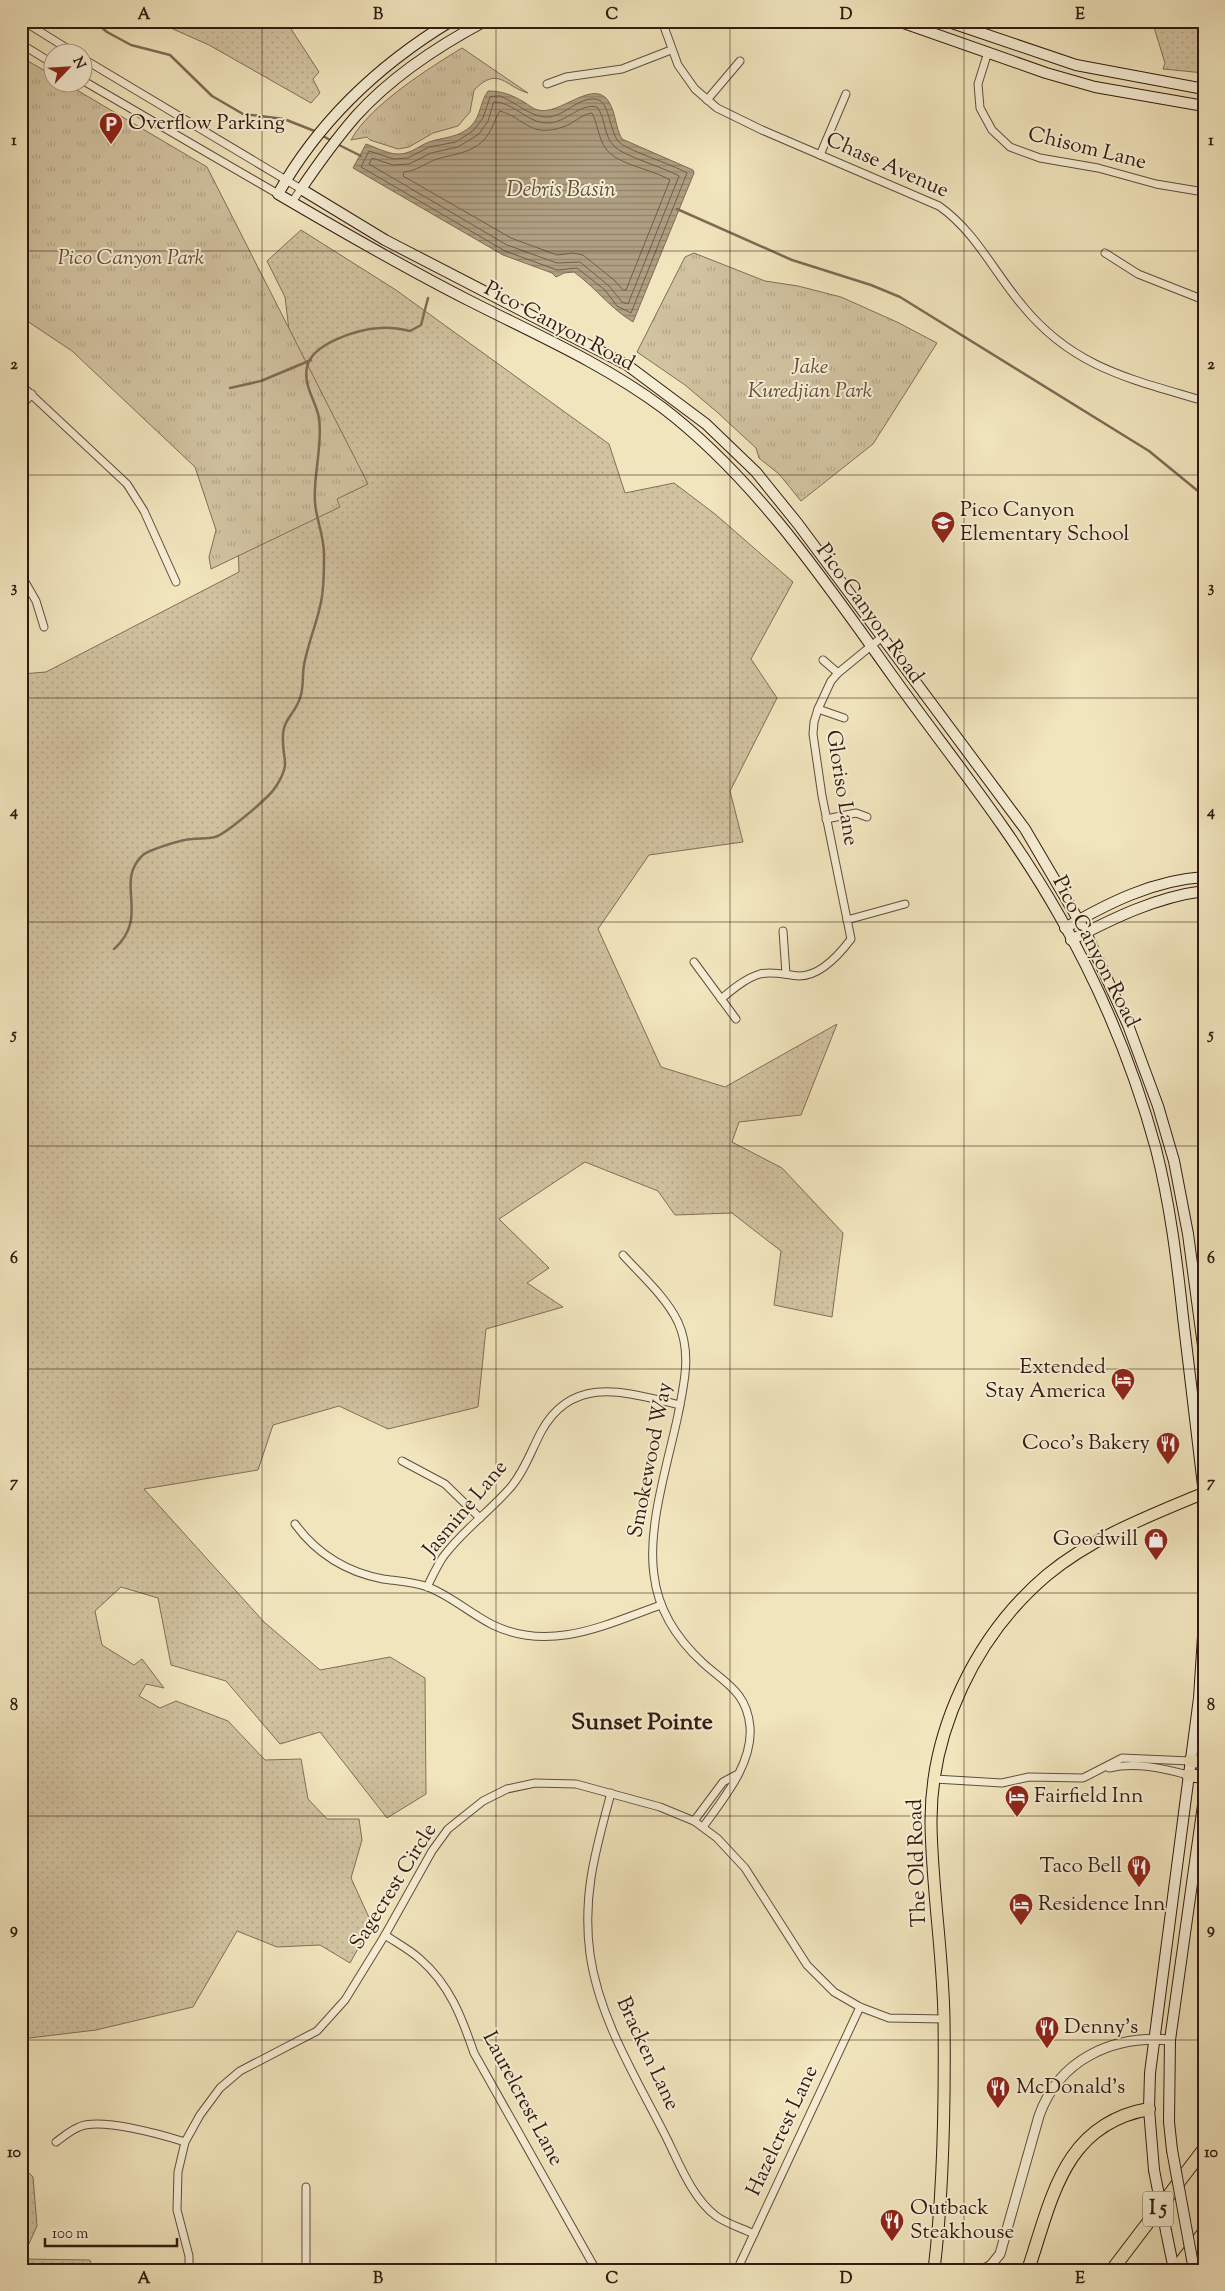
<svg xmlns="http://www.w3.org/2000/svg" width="1225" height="2291" font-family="'Sorts Mill Goudy',serif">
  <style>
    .grass { fill: url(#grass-dots); stroke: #826e58 }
    .park { fill: url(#park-tufts); stroke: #826e58 }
    .water { fill: url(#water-rules); stroke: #7e6a55 }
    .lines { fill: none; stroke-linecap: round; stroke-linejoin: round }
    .shore { stroke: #715d4a; stroke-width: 1 }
    .stream { stroke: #7e6a55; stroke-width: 2.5 }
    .minor-casing { stroke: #624d3c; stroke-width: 9 }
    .tertiary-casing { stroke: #624d3c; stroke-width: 11 }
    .secondary-casing { stroke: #321a11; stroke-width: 12 }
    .primary-casing { stroke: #321a11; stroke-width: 13 }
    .motorway-casing { stroke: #321a11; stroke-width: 14 }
    .minor { stroke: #f6eed4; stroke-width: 7 }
    .tertiary { stroke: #f6eed4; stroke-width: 9 }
    .secondary { stroke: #f6eed4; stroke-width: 10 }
    .primary { stroke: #f1e5bd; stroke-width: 11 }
    .motorway { stroke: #f1e5bd; stroke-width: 12 }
    .secondary-bridge-casing { stroke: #321a11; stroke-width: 12; stroke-linecap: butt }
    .secondary-bridge { stroke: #f6eed4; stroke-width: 10 }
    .grid { fill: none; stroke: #321a11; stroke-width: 1; stroke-opacity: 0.55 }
    .labels { text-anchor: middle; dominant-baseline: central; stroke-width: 4; stroke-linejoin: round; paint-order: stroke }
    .shield { fill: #f6eed4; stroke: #6d5a4c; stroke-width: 1 }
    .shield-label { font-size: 20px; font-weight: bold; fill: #321a11 }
    .poi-label { font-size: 21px; fill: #321a11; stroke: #f6eed4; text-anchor: start }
    .street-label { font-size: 21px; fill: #321a11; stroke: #f6eed4 }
    .park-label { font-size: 21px; font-style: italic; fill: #624c3c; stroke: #f6eed4 }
    .water-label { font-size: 22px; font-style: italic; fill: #64503f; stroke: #f6eed4 }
    .quarter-label { font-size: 24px; font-weight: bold; fill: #321a11; stroke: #f6eed4 }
    .neatline { fill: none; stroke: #321a11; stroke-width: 2 }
    .grid-label { font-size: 16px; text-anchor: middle; font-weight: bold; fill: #321a11 }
  </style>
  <defs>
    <pattern id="grass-dots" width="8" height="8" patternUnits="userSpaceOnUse" patternTransform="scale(1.25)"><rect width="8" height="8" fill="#d1c2a0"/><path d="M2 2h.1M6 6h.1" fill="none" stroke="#b4a689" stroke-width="1.8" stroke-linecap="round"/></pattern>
    <pattern id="park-tufts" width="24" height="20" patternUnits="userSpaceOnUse" patternTransform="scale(1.25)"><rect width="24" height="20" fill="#d1c2a0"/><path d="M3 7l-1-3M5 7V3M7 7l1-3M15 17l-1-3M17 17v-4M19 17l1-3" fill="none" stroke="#b4a689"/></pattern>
    <pattern id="water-rules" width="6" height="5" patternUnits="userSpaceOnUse" patternTransform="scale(1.25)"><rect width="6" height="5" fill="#b0a083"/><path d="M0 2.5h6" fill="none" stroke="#90826a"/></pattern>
  </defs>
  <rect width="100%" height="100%" fill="#f1e5bd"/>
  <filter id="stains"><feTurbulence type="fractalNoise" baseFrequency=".004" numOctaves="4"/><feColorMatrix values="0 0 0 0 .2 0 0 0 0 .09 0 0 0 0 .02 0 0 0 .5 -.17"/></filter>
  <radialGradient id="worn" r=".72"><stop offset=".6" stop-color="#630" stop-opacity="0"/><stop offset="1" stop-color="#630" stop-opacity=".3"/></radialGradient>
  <g class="grass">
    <polygon points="155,21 286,21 319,72 313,79 320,93 311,103 209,45"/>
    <polygon points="1152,21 1204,21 1204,73 1163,69 1165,63"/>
    <polygon points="301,230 396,290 609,444 625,493 674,483 715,514 793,582 751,659 777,698 730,791 743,842 649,855 598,929 661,1067 725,1087 837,1024 801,1115 739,1122 732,1142 782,1168 843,1233 832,1317 774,1305 781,1251 732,1213 675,1215 658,1191 585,1162 499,1219 549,1268 527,1283 563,1307 486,1329 478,1407 388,1429 339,1406 273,1425 258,1470 144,1489 264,1622 320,1670 390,1657 425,1678 426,1794 387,1818 320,1732 280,1744 226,1681 171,1665 158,1598 121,1587 95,1611 102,1645 134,1665 142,1659 164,1688 146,1684 139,1696 160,1708 176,1701 228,1721 265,1760 301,1759 308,1799 327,1819 359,1819 362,1840 351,1878 372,1924 350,1963 320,1945 277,1947 237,1931 193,2007 96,2030 21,2039 21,674 46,672 239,572 234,425 302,439 285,297 267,261"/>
    <polygon points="21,2165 33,2177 37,2226 22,2259 90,2260 93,2270 21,2270"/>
  </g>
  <g class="park">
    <path d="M462,48L528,93C505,87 499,65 474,90L470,112L458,126L433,133L409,147L398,149L370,140L367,137L351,140C369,106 429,68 462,48Z"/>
    <polygon points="21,57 52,75 52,82 65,83 207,167 368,484 337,499 340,507 211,569 209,557 216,530 195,467 72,351 21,317"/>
    <polygon points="694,253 765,281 798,286 841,297 897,322 937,343 873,444 801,501 779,474 759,458 756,448 717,412 685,385 637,352 685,257"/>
  </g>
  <path class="water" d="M488,91C502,91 512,95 524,102C529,105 533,109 538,110C560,116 594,77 609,102C616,113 615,127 622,139L693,170L694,173L633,322C610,308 597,289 574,272L564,273L556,277L552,273L503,255L353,168L366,144C375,147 386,153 396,154C409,155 417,147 429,142C443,137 460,138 472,125C481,115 480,102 488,91Z"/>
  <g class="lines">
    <g class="shore">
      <path d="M500,96C516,102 531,118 549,117C567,115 581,94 599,100C609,104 610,131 618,141C625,150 672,164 687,173L631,313L617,306L605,290L577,268L557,270L505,251L361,167L369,151L394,159L408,158L429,147L456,142L474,130L483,118L490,97Z"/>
      <path d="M494,102C515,102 527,124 549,123C567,122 580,103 597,107C606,118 603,135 614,146C623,156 663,167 679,176L628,304L622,302L609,286L580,262L557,263L507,245L369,164L372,158L393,165L409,164L431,153L458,147L479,134L488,121Z"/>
      <path d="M500,111C527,119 529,138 563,127C573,124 582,114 592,113C598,124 598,138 606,149C618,165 652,169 670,180L626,290H623L614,280L583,255L573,253L557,255L511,238L403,176L404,172C417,171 425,163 437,159C453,154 469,154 483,141C492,132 494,120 500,111Z"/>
    </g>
    <g class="stream">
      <polyline points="94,21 107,32 131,45 170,55 212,96 243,114 284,119 317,132"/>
      <polyline points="321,135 332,141"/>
      <polyline points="337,144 361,156"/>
      <polyline points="677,209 792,260 871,285 900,297 1149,451 1204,496"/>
      <polyline points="230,388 261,381 311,360"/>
      <path d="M114,949C151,916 114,883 142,856C147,850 184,839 192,839C200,838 208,839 215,837C226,834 260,804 269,795C276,788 286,772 285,762C284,751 281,739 284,728C286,719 297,709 300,698C304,688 302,676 304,665C308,643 317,623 321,602C324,588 324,572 324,557C325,538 316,520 315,502C313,474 323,446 319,418C316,401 303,386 307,367C312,343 359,329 380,328C390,327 401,329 410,331L421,325L428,298"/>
    </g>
    <defs>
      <g id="minor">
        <polyline points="23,21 73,52"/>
        <path d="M662,21L678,65L695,89L717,108L762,130L939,206C975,231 994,272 1022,305C1073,368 1131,379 1204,401"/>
        <polyline points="21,44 52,63"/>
        <polyline points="988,52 978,84 980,108 992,130 1010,147 1040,158 1098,168 1156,184 1204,192"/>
        <polyline points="82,58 301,189 292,202"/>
        <polyline points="82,80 278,194"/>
        <polyline points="547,84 566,77 622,69 671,50"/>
        <polyline points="707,100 740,61"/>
        <polyline points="820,155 846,94"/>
        <polyline points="1105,253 1138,274 1204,300"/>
        <polyline points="21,385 127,484 144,511 176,582"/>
        <polyline points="21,406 32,394"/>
        <polyline points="21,575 36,601 44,627"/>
        <polyline points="823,660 838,673"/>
        <polyline points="818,709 844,718"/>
        <polyline points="826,819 856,813 867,817"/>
        <polyline points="847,920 905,904"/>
        <polyline points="783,931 786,974"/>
        <polyline points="694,962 736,1019"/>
        <path d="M721,999C733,989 746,978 760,974C773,971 786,975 799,976C820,976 839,955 851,939L822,796L813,734L814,722L818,709L831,681L838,673L882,637"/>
        <path d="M623,1255C642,1276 666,1297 678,1322C692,1353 684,1384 678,1415C668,1463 647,1527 654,1575C658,1610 677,1639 703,1663C725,1683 747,1692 750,1727C753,1764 723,1799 703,1827"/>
        <polyline points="402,1461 445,1484 480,1518"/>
        <path d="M295,1524C317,1554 346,1572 383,1579C397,1581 414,1582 428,1587C451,1596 471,1614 493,1625C551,1653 607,1624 661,1605"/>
        <path d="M427,1587C432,1577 437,1566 443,1557C462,1531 489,1512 510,1488C524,1472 531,1451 541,1432C573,1373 628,1393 680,1405"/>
        <path d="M1109,1768C1136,1762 1162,1768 1188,1775"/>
        <polyline points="935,1779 1002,1783 1029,1777 1083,1778 1122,1758 1190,1761"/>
        <path d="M611,1793C596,1849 582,1895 590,1954C599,2018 635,2076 664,2133C678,2160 691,2197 716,2216C727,2224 742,2228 754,2234"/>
        <polyline points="694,1821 723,1782 736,1775"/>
        <path d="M385,1935C397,1943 410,1950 420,1959C450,1985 462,2018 474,2053L596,2270"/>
        <path d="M56,2142C63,2137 71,2130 79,2127C100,2117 163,2135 185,2142"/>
        <polyline points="189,2270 189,2256 177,2210 178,2172 185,2142 200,2115 220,2088 240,2071 317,2031 345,2000 385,1935 432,1851 448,1829 483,1801 507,1789 535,1783 576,1784 660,1807 694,1821 717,1838 745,1868 807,1965 834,1992 860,2007 889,2018 944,2019"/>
        <polyline points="304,2270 306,2264 306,2187"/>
        <polyline points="737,2270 860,2007"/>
      </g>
      <path id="tertiary" d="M983,2270L991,2265L1000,2254L1039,2116C1059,2059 1113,2035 1170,2040"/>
      <g id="secondary">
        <path d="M451,21C380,64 319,121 278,194C341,231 405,268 470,301C535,334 604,364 663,408C756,479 826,583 894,678C950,756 1011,830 1059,915C1100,987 1134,1068 1156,1149C1170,1204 1177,1261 1183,1317C1190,1376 1197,1435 1204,1494"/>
        <path d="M485,21C438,46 392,76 356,116C336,139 318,164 301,189L385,240L627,365L706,424L756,472L798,524L1025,829L1086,933L1128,1025L1158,1106L1174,1161L1188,1234L1204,1353"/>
        <polyline points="898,21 1046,73 1095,87 1204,106"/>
        <polyline points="946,21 1076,65 1204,89"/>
        <path d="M1065,928C1108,903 1154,880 1204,877"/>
        <path d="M1071,940C1114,918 1156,897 1204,891"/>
        <polyline points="1172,2150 1169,2122 1170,2040 1204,1798"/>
        <polyline points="1154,2170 1149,2109 1150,2073 1199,1698 1204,1621"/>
        <polyline points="1166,2231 1174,2270"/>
      </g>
      <path id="primary" d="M934,2270C944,2187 945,2102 944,2019C943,1954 932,1889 931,1824C930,1731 976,1635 1047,1575C1093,1537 1149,1516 1204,1493"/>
      <g id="motorway">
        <polyline points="1190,1761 1204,1762"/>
        <polyline points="1188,1775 1204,1777"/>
        <path d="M1028,2270C1052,2199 1063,2124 1149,2109"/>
        <polyline points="1112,2270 1204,2149"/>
        <polyline points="1175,2270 1204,2232"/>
      </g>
    </defs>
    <use href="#minor" class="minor-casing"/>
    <use href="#tertiary" class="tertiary-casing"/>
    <use href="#secondary" class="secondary-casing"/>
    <use href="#primary" class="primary-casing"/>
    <use href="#motorway" class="motorway-casing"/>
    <use href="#minor" class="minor"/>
    <use href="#tertiary" class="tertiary"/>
    <use href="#secondary" class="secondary"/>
    <use href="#primary" class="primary"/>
    <use href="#motorway" class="motorway"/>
    <defs>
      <g id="secondary-bridge">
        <polyline points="1172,2150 1194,2270"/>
        <polyline points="1154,2170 1166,2231"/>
      </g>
    </defs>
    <use href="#secondary-bridge" class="secondary-bridge-casing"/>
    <use href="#secondary-bridge" class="secondary-bridge"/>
  </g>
  <path class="grid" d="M262,21V2270M496,21V2270M730,21V2270M964,21V2270M21,251H1204M21,475H1204M21,698H1204M21,922H1204M21,1146H1204M21,1369H1204M21,1593H1204M21,1816H1204M21,2040H1204"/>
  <defs>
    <symbol id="parking-pin" viewBox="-11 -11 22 30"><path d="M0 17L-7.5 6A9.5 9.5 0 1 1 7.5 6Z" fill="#8f2418" stroke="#f6eed4"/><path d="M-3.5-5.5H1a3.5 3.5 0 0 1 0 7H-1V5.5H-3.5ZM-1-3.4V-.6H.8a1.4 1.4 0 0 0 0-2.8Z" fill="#fff"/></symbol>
    <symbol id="school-pin" viewBox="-11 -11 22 30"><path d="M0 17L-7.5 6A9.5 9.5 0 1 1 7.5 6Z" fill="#8f2418" stroke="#f6eed4"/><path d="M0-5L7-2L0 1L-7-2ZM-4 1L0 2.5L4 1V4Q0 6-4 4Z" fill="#fff"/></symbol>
    <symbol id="hotel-pin" viewBox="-11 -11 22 30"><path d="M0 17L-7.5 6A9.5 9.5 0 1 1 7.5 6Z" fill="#8f2418" stroke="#f6eed4"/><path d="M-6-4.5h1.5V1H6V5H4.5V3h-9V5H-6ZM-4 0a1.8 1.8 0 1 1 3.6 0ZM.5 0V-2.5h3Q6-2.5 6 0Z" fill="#fff"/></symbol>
    <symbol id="restaurant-pin" viewBox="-11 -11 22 30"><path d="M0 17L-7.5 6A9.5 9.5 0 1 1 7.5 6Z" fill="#8f2418" stroke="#f6eed4"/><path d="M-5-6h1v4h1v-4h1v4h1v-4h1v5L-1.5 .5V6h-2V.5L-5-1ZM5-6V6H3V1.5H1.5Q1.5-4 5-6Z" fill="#fff"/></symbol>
    <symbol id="shop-pin" viewBox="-11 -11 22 30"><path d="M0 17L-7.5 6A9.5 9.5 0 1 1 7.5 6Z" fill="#8f2418" stroke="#f6eed4"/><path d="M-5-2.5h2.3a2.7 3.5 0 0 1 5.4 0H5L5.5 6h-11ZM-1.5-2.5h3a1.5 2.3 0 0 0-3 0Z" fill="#fff"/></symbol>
  </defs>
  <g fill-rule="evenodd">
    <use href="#parking-pin" x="97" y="110" width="28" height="38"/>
    <use href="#school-pin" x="929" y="509" width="28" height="38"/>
    <use href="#hotel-pin" x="1109" y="1366" width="28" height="38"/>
    <use href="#restaurant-pin" x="1154" y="1430" width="28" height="38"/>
    <use href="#shop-pin" x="1142" y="1526" width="28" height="38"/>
    <use href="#hotel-pin" x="1003" y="1783" width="28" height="38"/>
    <use href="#restaurant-pin" x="1125" y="1853" width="28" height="38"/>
    <use href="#hotel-pin" x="1007" y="1891" width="28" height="38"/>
    <use href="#restaurant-pin" x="1033" y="2014" width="28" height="38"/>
    <use href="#restaurant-pin" x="984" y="2074" width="28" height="38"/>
    <use href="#restaurant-pin" x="878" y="2207" width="28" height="38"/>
  </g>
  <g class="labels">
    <rect class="shield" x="1143" y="2191.5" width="30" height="35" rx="4"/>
    <g class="shield-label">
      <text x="1158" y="2209">I 5</text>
    </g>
    <g class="poi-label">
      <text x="128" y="124">Overflow Parking</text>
      <text x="960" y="511">Pico Canyon<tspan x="960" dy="24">Elementary School</tspan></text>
      <text x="1106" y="1368" text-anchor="end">Extended<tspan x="1106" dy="24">Stay America</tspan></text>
      <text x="1150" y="1444" text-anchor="end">Coco's Bakery</text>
      <text x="1138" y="1540" text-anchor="end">Goodwill</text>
      <text x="1034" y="1797">Fairfield Inn</text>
      <text x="1122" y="1867" text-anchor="end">Taco Bell</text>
      <text x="1038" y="1905">Residence Inn</text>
      <text x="1064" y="2028">Denny's</text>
      <text x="1016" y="2088">McDonald's</text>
      <text x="910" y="2209">Outback<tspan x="910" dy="24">Steakhouse</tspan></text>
    </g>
    <g class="street-label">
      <text transform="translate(1087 149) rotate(14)">Chisom Lane</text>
      <text transform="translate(887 166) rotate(24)">Chase Avenue</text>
      <text transform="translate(559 327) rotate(28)">Pico Canyon Road</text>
      <text transform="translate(869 614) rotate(54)">Pico Canyon Road</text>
      <text transform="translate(841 788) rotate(81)">Gloriso Lane</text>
      <text transform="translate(1095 952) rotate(63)">Pico Canyon Road</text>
      <text transform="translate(651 1460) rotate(-79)">Smokewood Way</text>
      <text transform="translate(466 1509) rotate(-50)">Jasmine Lane</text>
      <text transform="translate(918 1863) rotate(-92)">The Old Road</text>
      <text transform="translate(394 1887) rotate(-58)">Sagecrest Circle</text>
      <text transform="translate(647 2054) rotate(65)">Bracken Lane</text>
      <text transform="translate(522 2099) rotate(62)">Laurelcrest Lane</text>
      <text transform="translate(783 2131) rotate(-65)">Hazelcrest Lane</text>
    </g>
    <g class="park-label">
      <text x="131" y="259">Pico Canyon Park</text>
      <text x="810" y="368">Jake<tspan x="810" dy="24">Kuredjian Park</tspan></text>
    </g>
    <g class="water-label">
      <text x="561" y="191">Debris Basin</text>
    </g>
    <g class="quarter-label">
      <text x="642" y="1723">Sunset Pointe</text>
    </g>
  </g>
  <rect width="1225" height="2291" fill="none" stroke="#f1e5bd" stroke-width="55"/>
  <g transform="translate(68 68) rotate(65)"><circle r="24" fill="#f6eed4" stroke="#a89986"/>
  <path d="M0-4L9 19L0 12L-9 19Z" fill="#8f2418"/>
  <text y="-8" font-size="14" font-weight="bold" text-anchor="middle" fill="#321a11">N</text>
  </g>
  <path d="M45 2238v8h132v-8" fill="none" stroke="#321a11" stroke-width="2.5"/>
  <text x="52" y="2238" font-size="15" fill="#321a11" stroke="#f6eed4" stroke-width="4" paint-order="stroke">100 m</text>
  <rect x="28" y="28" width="1170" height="2236" class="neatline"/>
  <g class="grid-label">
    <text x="144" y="19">A</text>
    <text x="378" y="19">B</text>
    <text x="612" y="19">C</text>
    <text x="846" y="19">D</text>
    <text x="1080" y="19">E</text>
    <text x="14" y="145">1</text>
    <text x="1211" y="145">1</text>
    <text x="14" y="369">2</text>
    <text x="1211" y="369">2</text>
    <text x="14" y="592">3</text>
    <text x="1211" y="592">3</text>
    <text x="14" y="816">4</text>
    <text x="1211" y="816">4</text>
    <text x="14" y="1039">5</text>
    <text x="1211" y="1039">5</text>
    <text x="14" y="1263">6</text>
    <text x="1211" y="1263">6</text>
    <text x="14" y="1487">7</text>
    <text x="1211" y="1487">7</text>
    <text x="14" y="1710">8</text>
    <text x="1211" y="1710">8</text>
    <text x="14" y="1934">9</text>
    <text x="1211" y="1934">9</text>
    <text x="14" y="2157">10</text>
    <text x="1211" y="2157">10</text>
    <text x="144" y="2283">A</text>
    <text x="378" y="2283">B</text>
    <text x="612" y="2283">C</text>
    <text x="846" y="2283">D</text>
    <text x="1080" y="2283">E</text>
  </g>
  <rect width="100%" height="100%" filter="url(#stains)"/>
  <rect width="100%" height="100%" fill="url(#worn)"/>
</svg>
